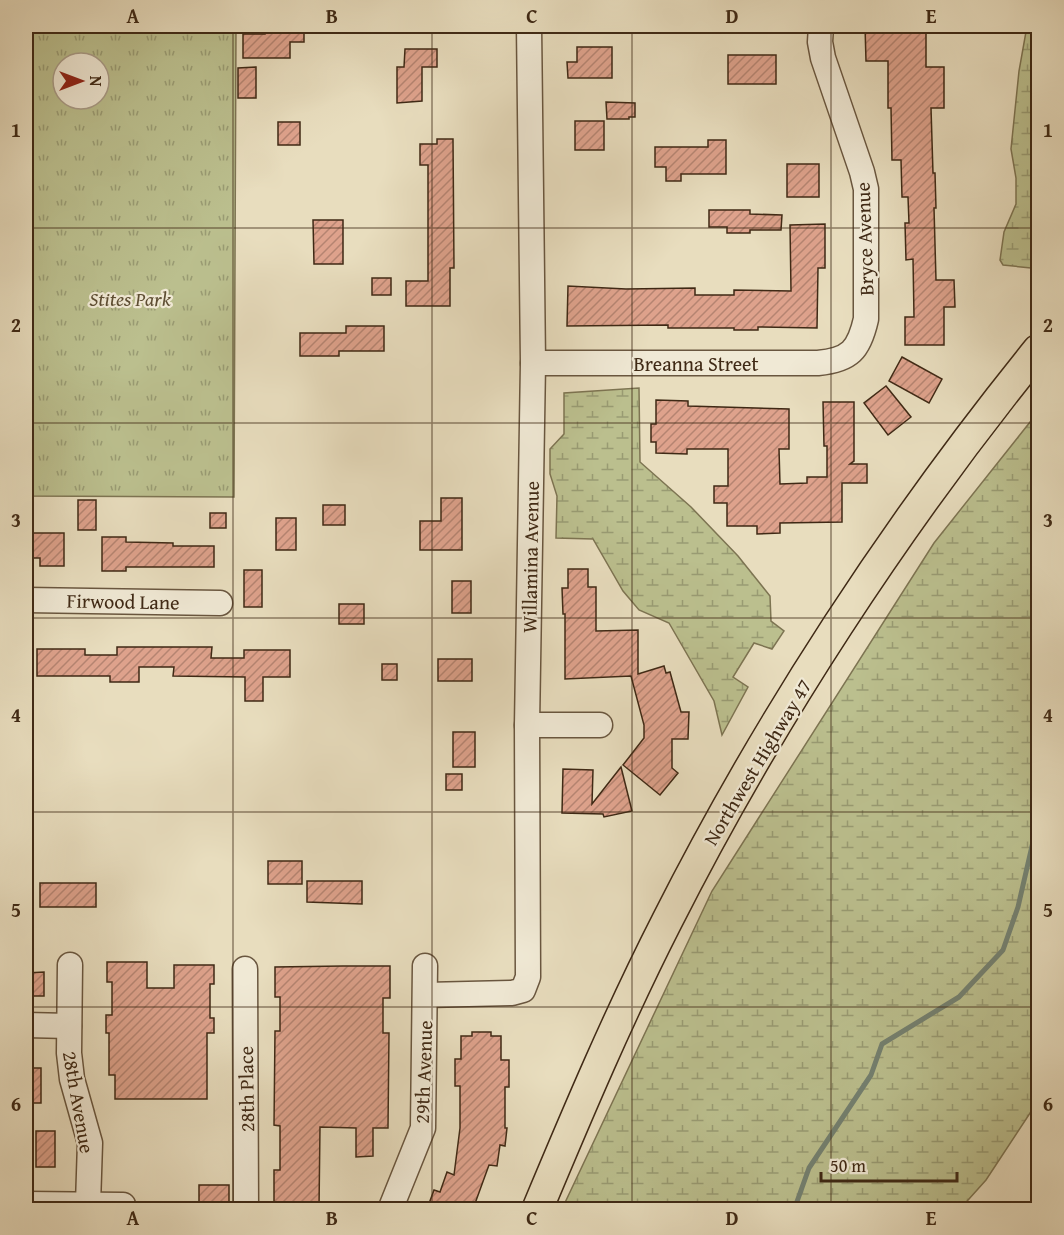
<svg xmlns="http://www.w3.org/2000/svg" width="1064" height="1235" font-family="'Gentium Book Plus',serif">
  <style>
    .wetland { fill: url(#wetland-marsh); stroke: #7d7452; stroke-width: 1.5 }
    .park { fill: url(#park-tufts); stroke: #7d7452; stroke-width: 1.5; fill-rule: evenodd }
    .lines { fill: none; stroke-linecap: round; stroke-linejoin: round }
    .stream { stroke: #748171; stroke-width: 5 }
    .building { fill: url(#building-hatch); stroke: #3f2915; stroke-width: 1.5 }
    .minor-casing { stroke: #69563f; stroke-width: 27 }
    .major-casing { stroke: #3f2915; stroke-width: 33 }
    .minor { stroke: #f0e9d5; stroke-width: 24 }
    .major { stroke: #e8ddbe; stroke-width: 30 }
    .grid { fill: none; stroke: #3f2915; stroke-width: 1.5; stroke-opacity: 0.55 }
    .labels { text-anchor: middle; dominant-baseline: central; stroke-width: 4.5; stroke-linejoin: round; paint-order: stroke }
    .street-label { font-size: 20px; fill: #3f2915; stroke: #f0e9d5 }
    .park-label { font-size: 20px; font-style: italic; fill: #5e4e33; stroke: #f0e9d5 }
    .neatline { fill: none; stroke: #3f2915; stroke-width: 2 }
    .grid-label { font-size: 20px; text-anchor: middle; font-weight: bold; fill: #3f2915 }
  </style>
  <defs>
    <pattern id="wetland-marsh" width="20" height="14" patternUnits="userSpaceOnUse" patternTransform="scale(1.5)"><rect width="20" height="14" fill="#bbbf8e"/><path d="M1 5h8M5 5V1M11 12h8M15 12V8" fill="none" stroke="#999b73"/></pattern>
    <pattern id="park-tufts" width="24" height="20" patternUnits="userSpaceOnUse" patternTransform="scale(1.5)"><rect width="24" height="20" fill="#bbbf8e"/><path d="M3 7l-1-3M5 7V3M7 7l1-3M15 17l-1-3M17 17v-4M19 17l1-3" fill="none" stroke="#999b73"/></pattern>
    <pattern id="building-hatch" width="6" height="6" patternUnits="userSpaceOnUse" patternTransform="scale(1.5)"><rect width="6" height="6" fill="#dea28c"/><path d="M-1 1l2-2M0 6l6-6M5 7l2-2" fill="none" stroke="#b58471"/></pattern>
  </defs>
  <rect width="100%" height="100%" fill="#e8ddbe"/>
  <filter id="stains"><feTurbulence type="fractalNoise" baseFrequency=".00333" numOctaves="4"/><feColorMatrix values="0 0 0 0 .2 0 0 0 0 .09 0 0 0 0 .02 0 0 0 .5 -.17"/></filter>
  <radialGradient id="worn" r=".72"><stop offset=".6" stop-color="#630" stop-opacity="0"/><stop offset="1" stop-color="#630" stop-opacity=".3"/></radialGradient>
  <g class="wetland">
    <polygon points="1027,26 1038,26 1038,273 1031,268 1003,265 1000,260 1004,232 1016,204 1016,178 1011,149 1019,71"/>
    <polygon points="639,388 640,462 691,507 738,556 770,596 771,621 784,631 772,649 754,643 733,677 748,687 722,735 714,701 669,623 639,610 623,591 593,539 556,538 557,496 550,474 550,449 564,434 564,393"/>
    <polygon points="1038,412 1038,1101 986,1180 960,1209 562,1209 712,891 934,543"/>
  </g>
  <path class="park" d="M26,26H236L234,497L26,496ZM63,63H99V99H63Z"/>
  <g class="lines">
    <polyline class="stream" points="794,1210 809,1168 871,1075 882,1044 959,997 1003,950 1018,907 1038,820"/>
  </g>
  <g class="building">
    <polygon points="265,26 304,26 304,42 290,42 290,58 243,58 243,34 265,34"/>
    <polygon points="865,26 926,26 926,67 944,67 944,108 931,108 933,173 935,173 936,208 934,208 936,280 954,280 955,307 944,307 944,345 905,345 905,317 914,317 913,259 906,260 905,223 909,223 908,197 902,197 901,160 892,160 891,108 888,108 888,61 866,61"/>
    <polygon points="577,47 612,47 612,78 568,78 567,62 577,62"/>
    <polygon points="405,49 437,49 437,67 422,67 422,101 397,103 397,67 404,67"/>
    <rect x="728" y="55" width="48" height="29"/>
    <polygon points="256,67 256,98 238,98 238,68"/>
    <polygon points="606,102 635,103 635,117 629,117 629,119 607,119"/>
    <rect x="575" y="121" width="29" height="29"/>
    <rect x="278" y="122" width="22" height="23"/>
    <polygon points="437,139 453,139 454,268 450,268 450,306 406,306 406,281 428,281 428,165 420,165 420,144 437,144"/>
    <polygon points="708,140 726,140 726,174 681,174 681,181 666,181 666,167 655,167 655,147 708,147"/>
    <rect x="787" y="164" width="32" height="33"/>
    <polygon points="709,210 750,210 750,214 782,215 781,230 750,230 750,233 727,233 727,227 709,227"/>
    <polygon points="313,220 343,220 343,264 314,264"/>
    <polygon points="825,224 825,268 818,268 817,328 758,327 758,330 734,330 734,328 668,328 668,325 567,326 568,286 626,289 695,288 695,295 734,295 734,290 791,291 790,225"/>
    <rect x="372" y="278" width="19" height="17"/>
    <polygon points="346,326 384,326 384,351 339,351 339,356 300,356 300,333 346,333"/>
    <polygon points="902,357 942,379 929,403 889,381"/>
    <polygon points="886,386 911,417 888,435 864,403"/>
    <polygon points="656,400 688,401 688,406 789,409 789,449 779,449 780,484 807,483 807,477 827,477 827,446 824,446 823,402 854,402 854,461 850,464 867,464 867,483 842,483 842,522 780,523 780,533 757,534 757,526 727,526 727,503 714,503 714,486 728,486 728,449 687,449 687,454 656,453 656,442 651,442 651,424 656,424"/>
    <polygon points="441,498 462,498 462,550 420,550 420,521 441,521"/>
    <rect x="78" y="500" width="18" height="30"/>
    <rect x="323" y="505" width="22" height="20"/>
    <rect x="210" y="513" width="16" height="15"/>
    <rect x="276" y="518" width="20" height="32"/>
    <polygon points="29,533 64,533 64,566 40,566 40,558 29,558"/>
    <polygon points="102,537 126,537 126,542 173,543 173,546 214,546 214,567 126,567 126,571 102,571"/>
    <polygon points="568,569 588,569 588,587 596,587 596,631 638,630 638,674 664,666 666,673 670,672 681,712 689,712 688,739 672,739 672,768 678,773 660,795 623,765 644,738 644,725 631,676 565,679 565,614 563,614 562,588 568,588"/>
    <rect x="244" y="570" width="18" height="37"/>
    <rect x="452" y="581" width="19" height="32"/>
    <rect x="339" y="604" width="25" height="20"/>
    <polygon points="117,647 212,647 211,658 244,658 244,650 290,650 290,677 263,677 263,701 245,701 245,677 173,676 174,667 139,667 139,682 110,682 110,676 37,676 37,649 85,649 85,655 117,655"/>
    <rect x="438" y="659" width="34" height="22"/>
    <rect x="382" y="664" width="15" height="16"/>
    <rect x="453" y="732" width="22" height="35"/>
    <polygon points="621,767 632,811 604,817 603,814 562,813 563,769 593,770 592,804"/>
    <rect x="446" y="774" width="16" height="16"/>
    <rect x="268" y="861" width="34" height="23"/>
    <polygon points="307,881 362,881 362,904 307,902"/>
    <rect x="40" y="883" width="56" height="24"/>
    <polygon points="107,962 147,962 147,988 174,988 174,965 214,965 214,984 210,984 210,1018 214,1018 214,1033 207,1033 207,1099 115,1099 115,1075 109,1075 109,1033 106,1033 106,1015 112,1015 112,982 107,982"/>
    <polygon points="343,966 390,966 390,998 383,998 383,1033 389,1033 388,1128 373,1128 373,1156 356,1157 356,1128 320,1127 319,1209 274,1209 274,1170 280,1170 280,1126 274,1125 275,1031 280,1031 280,997 275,997 275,967"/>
    <polygon points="44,972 44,996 26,996 26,973"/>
    <polygon points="472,1032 491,1032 491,1036 501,1036 501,1060 509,1060 509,1087 505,1087 505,1128 507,1128 505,1146 500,1145 497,1166 489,1165 473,1209 427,1209 434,1190 440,1192 447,1172 454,1175 460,1128 460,1086 455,1086 455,1059 461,1059 461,1036 472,1036"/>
    <rect x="26" y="1068" width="15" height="35"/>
    <rect x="36" y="1131" width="19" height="36"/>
    <rect x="199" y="1185" width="30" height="24"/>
  </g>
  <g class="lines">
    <defs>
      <g id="minor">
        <path d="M533,363H818C850,360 859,350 866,319V189L862,172L823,58L820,42L821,26"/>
        <polyline points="26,600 220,603"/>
        <polyline points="527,725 600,725"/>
        <polyline points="70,965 69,1053 72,1079 90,1143 88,1204"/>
        <polyline points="245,969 246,1210"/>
        <polyline points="426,995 512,993 523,990 528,977 527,725 533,363 529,26"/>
        <polyline points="26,1025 69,1026"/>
        <polyline points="26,1204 123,1205"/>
        <polyline points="390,1210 423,1128 425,966"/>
      </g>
      <path id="major" d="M537,1210C578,1112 619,1015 667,921C768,721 897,524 1038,350"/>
    </defs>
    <use href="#minor" class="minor-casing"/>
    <use href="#major" class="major-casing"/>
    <use href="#minor" class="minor"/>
    <use href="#major" class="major"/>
  </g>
  <path class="grid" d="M233,26V1210M432,26V1210M632,26V1210M831,26V1210M26,228H1038M26,423H1038M26,618H1038M26,812H1038M26,1007H1038"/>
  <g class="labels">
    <g class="street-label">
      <text transform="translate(864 239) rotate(-92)">Bryce Avenue</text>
      <text x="696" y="363">Breanna Street</text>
      <text transform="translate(530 557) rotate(-89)">Willamina Avenue</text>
      <text transform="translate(123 601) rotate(1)">Firwood Lane</text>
      <text transform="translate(757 762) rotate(-59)">Northwest Highway 47</text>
      <text transform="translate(423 1072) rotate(-88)">29th Avenue</text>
      <text transform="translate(246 1089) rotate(-91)">28th Place</text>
      <text transform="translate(79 1102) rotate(80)">28th Avenue</text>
    </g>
    <g class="park-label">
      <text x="130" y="298">Stites Park</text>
    </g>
  </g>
  <rect width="1064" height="1235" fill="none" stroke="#e8ddbe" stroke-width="66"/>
  <g transform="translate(81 81) rotate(90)"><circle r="28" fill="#f0e9d5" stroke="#a99c88" stroke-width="1.5"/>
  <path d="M0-4.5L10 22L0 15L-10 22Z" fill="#8f2418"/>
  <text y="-9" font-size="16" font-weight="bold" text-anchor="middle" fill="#3f2915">N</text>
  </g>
  <path d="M821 1172v9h136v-9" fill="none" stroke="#3f2915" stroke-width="3"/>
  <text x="830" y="1172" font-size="18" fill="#3f2915" stroke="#f0e9d5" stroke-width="4.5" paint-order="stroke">50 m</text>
  <rect x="33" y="33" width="998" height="1169" class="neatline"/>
  <g class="grid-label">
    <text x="133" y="23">A</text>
    <text x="332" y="23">B</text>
    <text x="532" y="23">C</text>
    <text x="732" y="23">D</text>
    <text x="931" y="23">E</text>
    <text x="16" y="137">1</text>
    <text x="1048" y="137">1</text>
    <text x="16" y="332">2</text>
    <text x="1048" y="332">2</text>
    <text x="16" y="527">3</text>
    <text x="1048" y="527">3</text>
    <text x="16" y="722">4</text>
    <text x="1048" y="722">4</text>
    <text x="16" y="917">5</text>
    <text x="1048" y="917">5</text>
    <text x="16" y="1111">6</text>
    <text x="1048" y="1111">6</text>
    <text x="133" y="1225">A</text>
    <text x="332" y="1225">B</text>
    <text x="532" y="1225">C</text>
    <text x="732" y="1225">D</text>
    <text x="931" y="1225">E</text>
  </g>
  <rect width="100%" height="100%" filter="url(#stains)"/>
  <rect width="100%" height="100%" fill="url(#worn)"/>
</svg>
